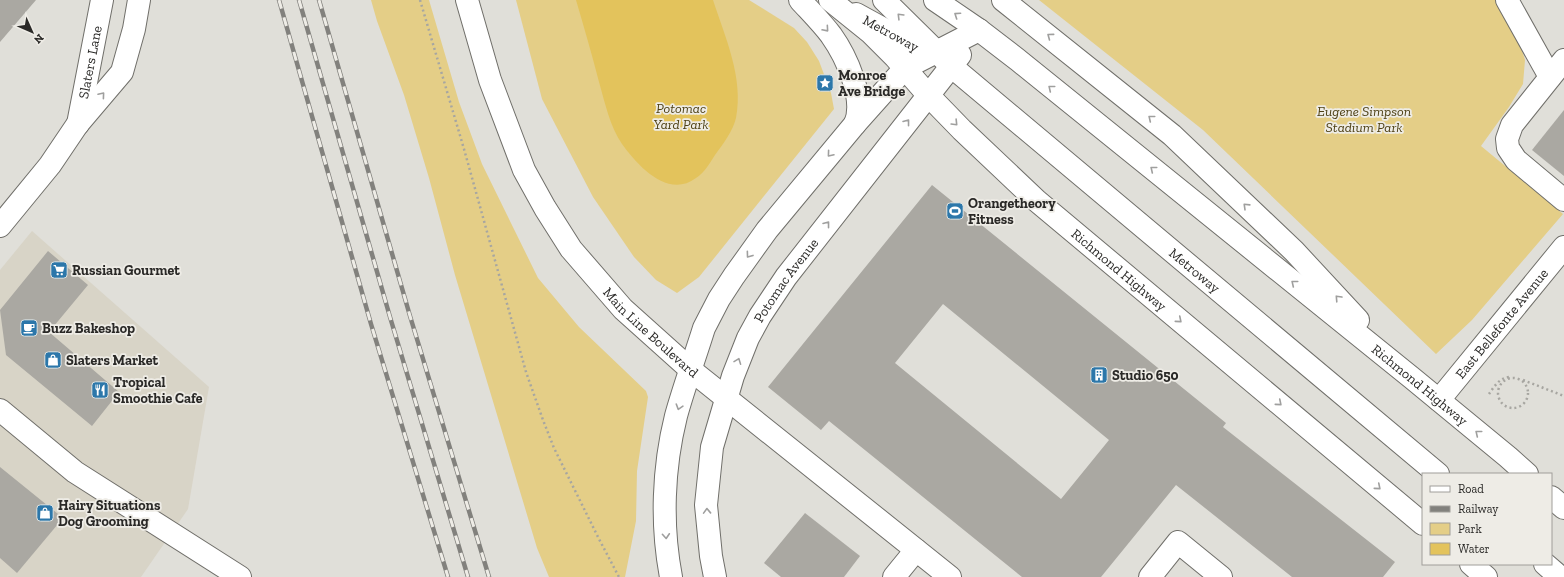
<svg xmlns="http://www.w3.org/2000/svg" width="1564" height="577" font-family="'Zilla Slab',serif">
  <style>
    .built { fill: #d8d4c7 }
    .green { fill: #e4ce87 }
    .water { fill: #e3c35c }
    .building { fill: #aaa8a2; fill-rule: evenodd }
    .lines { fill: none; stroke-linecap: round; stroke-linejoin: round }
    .minor-casing { stroke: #706f6a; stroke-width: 24 }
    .major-casing { stroke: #706f6a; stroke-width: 24 }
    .highway-casing { stroke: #706f6a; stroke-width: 24 }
    .path { stroke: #a7a6a1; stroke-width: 2.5; stroke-dasharray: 2 3; stroke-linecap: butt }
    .minor { stroke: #fff; stroke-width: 22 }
    .major { stroke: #fff; stroke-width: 22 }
    .highway { stroke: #fff; stroke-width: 22 }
    .rail-casing { stroke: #82817d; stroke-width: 4.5 }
    .rail { stroke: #eeece6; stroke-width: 3; stroke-dasharray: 9; stroke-linecap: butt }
    .oneway { stroke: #9f9f9e }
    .labels { text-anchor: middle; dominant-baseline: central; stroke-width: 3.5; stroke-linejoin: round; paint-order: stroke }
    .street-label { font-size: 14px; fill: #2a2927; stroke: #eeece6 }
    .poi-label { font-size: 14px; font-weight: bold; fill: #2a2927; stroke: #eeece6; text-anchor: start }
    .park-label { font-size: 14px; font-style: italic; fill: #4d4014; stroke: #eeece6 }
  </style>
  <rect width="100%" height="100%" fill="#e0dfd9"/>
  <polygon class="built" points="32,231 209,387 188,509 141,577 0,577 0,270"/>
  <g class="green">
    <polygon points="371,0 429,0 459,102 482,164 538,278 579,327 646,391 648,397 637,471 636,521 625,577 549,577 537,548 455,275 429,178 404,95 377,21"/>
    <polygon points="516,0 749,0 794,28 807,42 819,61 831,93 834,109 699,277 677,293 656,280 634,257 593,197 542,99"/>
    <polygon points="1039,0 1496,0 1518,38 1525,60 1523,84 1509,107 1481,146 1563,214 1472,320 1436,354 1203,130"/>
  </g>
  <path class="water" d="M576,0H713C725,37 744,78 736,118C733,131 723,144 715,155C710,163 704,173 696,178C668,199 638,166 622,144C610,127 605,103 599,82C592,55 584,27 576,0Z"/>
  <g class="building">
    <polygon points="0,0 36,0 0,42"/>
    <polygon points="1564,110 1564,176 1532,150"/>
    <path d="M932,185L1226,423L1223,427L1395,562L1383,577H1292L1176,485L1101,577H1022L829,421L821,430L768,387ZM943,304L1109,440L1061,499L895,363Z"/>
    <polygon points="48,251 88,285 49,332 119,392 92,426 6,355 0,310"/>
    <polygon points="0,467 63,518 17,573 0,558"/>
    <polygon points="805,513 860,556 844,577 781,577 764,563"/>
  </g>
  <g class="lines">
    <defs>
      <g id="minor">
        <path id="s1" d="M467,0L490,80L524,170L545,208L571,249L623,309L691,370L950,577"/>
        <path id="s2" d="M884,0L951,66L1438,474"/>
        <polyline points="1507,0 1550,77"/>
        <path id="s3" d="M856,14L929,54"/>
        <polyline points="1564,60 1512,125 1507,139 1508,148 1516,160 1564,200"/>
        <path id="s4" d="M1439,400L1564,247"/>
        <polyline points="0,410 75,472 240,577"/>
        <polyline points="1545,564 1560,577"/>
        <path d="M671,577C661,525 663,468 676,416C684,387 695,357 704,328L719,299L734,276L767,230L855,124L905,68L979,30"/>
        <path id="s5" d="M715,577L711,556L706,505L712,447L733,376L748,338L760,316L786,277L960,55"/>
        <polyline points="894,577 916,550"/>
        <polyline points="1150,577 1178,542 1221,577"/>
      </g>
      <g id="major">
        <path id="s6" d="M78,124L102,0"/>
        <polyline points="0,226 50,165 77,125 122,72 134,29 139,0"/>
      </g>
      <g id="highway">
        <path d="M800,0C810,11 822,23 831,35C846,56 866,99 855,124"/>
        <path id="s7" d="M830,0L871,33L895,57L928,95L962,130L1037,201L1423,524"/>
        <path id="s8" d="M935,0L979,30L1018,60L1412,378L1508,457L1527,474"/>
        <polyline points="1003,0 1172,135 1294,251 1358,320"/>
        <polyline points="1551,497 1564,508"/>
        <polyline points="1471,564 1486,577"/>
      </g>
    </defs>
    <use href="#minor" class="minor-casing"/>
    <use href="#major" class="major-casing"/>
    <use href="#highway" class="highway-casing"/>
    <g class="path">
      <polyline points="420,0 464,149 526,372 543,420 554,448 599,539 619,577"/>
      <circle cx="1513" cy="393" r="15"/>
      <polyline points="1523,380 1564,396"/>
      <path d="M1489,394C1494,387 1499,378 1509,377"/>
    </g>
    <use href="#minor" class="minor"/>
    <use href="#major" class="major"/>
    <use href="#highway" class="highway"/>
    <defs>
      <g id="rail">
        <polyline points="279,0 371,324 448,577"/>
        <polyline points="299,0 390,317 468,577"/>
        <polyline points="319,0 410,316 489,577"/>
      </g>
    </defs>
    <use href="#rail" class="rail-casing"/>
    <use href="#rail" class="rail"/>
  </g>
  <defs><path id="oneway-chevron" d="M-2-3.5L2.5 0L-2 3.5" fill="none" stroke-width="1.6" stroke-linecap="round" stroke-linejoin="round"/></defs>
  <g class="oneway">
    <use href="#oneway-chevron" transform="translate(957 15) rotate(-146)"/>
    <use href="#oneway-chevron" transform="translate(900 16) rotate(-135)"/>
    <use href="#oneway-chevron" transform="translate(826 29) rotate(49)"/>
    <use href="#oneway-chevron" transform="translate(1050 36) rotate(-143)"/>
    <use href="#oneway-chevron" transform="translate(1051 88) rotate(-141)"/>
    <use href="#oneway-chevron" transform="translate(102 95) rotate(-50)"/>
    <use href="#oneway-chevron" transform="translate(1151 118) rotate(-141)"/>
    <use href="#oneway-chevron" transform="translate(907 122) rotate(-52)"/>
    <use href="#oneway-chevron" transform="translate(955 123) rotate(46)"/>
    <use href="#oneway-chevron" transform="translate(830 154) rotate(130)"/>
    <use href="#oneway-chevron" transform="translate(1153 169) rotate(-141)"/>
    <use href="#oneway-chevron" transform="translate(1246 206) rotate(-136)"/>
    <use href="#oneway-chevron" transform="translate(827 224) rotate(-52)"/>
    <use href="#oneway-chevron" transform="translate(749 255) rotate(126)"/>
    <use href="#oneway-chevron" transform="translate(1294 283) rotate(-141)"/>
    <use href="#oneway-chevron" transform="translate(1338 298) rotate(-133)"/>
    <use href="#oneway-chevron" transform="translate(1179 320) rotate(40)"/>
    <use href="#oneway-chevron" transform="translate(738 361) rotate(-69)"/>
    <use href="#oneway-chevron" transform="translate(1279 403) rotate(40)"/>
    <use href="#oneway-chevron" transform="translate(679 407) rotate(107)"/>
    <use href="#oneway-chevron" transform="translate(1478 433) rotate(-141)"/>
    <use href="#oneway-chevron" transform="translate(1378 487) rotate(40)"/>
    <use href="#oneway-chevron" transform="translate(707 511) rotate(-92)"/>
    <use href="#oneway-chevron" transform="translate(666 536) rotate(86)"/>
  </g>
  <defs>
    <symbol id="sight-square" viewBox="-11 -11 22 22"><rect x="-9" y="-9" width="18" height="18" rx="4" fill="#2c77aa" stroke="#eeece6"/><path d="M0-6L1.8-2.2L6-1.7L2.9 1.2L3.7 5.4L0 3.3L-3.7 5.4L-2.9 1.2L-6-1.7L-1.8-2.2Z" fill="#fff"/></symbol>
    <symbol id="stadium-square" viewBox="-11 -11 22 22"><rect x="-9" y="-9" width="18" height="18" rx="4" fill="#2c77aa" stroke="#eeece6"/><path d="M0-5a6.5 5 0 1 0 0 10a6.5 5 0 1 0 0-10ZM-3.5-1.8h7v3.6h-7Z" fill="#fff"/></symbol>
    <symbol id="supermarket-square" viewBox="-11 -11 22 22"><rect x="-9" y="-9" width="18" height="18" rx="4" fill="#2c77aa" stroke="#eeece6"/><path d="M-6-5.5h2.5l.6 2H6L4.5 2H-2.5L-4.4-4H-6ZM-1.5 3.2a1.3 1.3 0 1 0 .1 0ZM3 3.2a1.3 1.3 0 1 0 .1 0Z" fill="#fff"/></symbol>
    <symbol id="cafe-square" viewBox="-11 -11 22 22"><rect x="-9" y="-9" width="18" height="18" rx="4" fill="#2c77aa" stroke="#eeece6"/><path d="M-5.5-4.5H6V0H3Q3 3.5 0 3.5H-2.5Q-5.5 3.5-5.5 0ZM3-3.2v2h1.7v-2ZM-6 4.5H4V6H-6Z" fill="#fff"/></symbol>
    <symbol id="shop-square" viewBox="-11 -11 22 22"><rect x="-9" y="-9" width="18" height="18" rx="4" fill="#2c77aa" stroke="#eeece6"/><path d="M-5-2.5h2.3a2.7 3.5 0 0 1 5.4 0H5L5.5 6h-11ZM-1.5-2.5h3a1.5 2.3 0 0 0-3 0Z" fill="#fff"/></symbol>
    <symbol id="building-square" viewBox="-11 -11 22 22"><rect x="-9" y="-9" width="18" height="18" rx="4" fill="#2c77aa" stroke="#eeece6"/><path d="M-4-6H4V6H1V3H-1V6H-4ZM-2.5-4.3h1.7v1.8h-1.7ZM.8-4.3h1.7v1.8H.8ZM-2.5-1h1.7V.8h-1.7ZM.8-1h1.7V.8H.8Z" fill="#fff"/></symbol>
    <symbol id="restaurant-square" viewBox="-11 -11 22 22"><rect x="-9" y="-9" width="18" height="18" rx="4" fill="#2c77aa" stroke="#eeece6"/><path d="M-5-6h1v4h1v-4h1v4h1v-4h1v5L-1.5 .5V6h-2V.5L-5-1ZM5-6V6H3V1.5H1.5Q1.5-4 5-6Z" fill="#fff"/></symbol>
  </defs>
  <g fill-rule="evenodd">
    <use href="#sight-square" x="815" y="73" width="20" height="20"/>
    <use href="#stadium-square" x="945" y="201" width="20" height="20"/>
    <use href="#supermarket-square" x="49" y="260" width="20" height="20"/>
    <use href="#cafe-square" x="19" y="318" width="20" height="20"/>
    <use href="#shop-square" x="43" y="350" width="20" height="20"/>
    <use href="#building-square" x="1089" y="365" width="20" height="20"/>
    <use href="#restaurant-square" x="90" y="380" width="20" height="20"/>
    <use href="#shop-square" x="35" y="503" width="20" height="20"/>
  </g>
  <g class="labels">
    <g class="street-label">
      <text stroke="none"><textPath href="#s3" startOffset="40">Metroway</textPath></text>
      <text stroke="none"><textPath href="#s6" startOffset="63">Slaters Lane</textPath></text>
      <text stroke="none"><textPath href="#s7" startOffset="396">Richmond Highway</textPath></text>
      <text stroke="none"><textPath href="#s2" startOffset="412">Metroway</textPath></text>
      <text stroke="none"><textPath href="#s5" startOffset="315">Potomac Avenue</textPath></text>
      <text stroke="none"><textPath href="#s4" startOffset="99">East Bellefonte Avenue</textPath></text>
      <text stroke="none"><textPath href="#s1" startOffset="387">Main Line Boulevard</textPath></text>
      <text stroke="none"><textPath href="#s8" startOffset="619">Richmond Highway</textPath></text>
    </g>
    <g class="poi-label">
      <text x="838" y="75">Monroe<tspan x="838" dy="16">Ave Bridge</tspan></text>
      <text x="968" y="203">Orangetheory<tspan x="968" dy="16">Fitness</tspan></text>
      <text x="72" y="270">Russian Gourmet</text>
      <text x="42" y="328">Buzz Bakeshop</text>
      <text x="66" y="360">Slaters Market</text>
      <text x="1112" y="375">Studio 650</text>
      <text x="113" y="382">Tropical<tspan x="113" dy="16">Smoothie Cafe</tspan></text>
      <text x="58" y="505">Hairy Situations<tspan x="58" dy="16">Dog Grooming</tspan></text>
    </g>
    <g class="park-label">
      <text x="681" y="108">Potomac<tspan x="681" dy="16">Yard Park</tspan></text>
      <text x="1364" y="111">Eugene Simpson<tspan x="1364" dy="16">Stadium Park</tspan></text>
    </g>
  </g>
  <rect x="1422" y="473" width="130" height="92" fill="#eeece6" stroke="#a09e9a"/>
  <rect x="1430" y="486" width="20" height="6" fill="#ffffff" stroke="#a09e9a"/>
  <text x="1458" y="493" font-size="12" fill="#2a2927">Road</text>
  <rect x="1430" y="506" width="20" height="6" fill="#82817d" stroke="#a09e9a"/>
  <text x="1458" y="513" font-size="12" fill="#2a2927">Railway</text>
  <rect x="1430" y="523" width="20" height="12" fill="#e4ce87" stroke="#a09e9a"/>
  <text x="1458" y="533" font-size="12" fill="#2a2927">Park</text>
  <rect x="1430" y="543" width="20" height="12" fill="#e3c35c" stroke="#a09e9a"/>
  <text x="1458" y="553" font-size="12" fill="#2a2927">Water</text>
  <g transform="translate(32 32) rotate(135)" stroke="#eeece6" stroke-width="3" paint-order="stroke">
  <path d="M0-3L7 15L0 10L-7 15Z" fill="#2a2927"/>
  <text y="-6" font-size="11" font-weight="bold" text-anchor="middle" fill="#2a2927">N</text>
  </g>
</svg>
